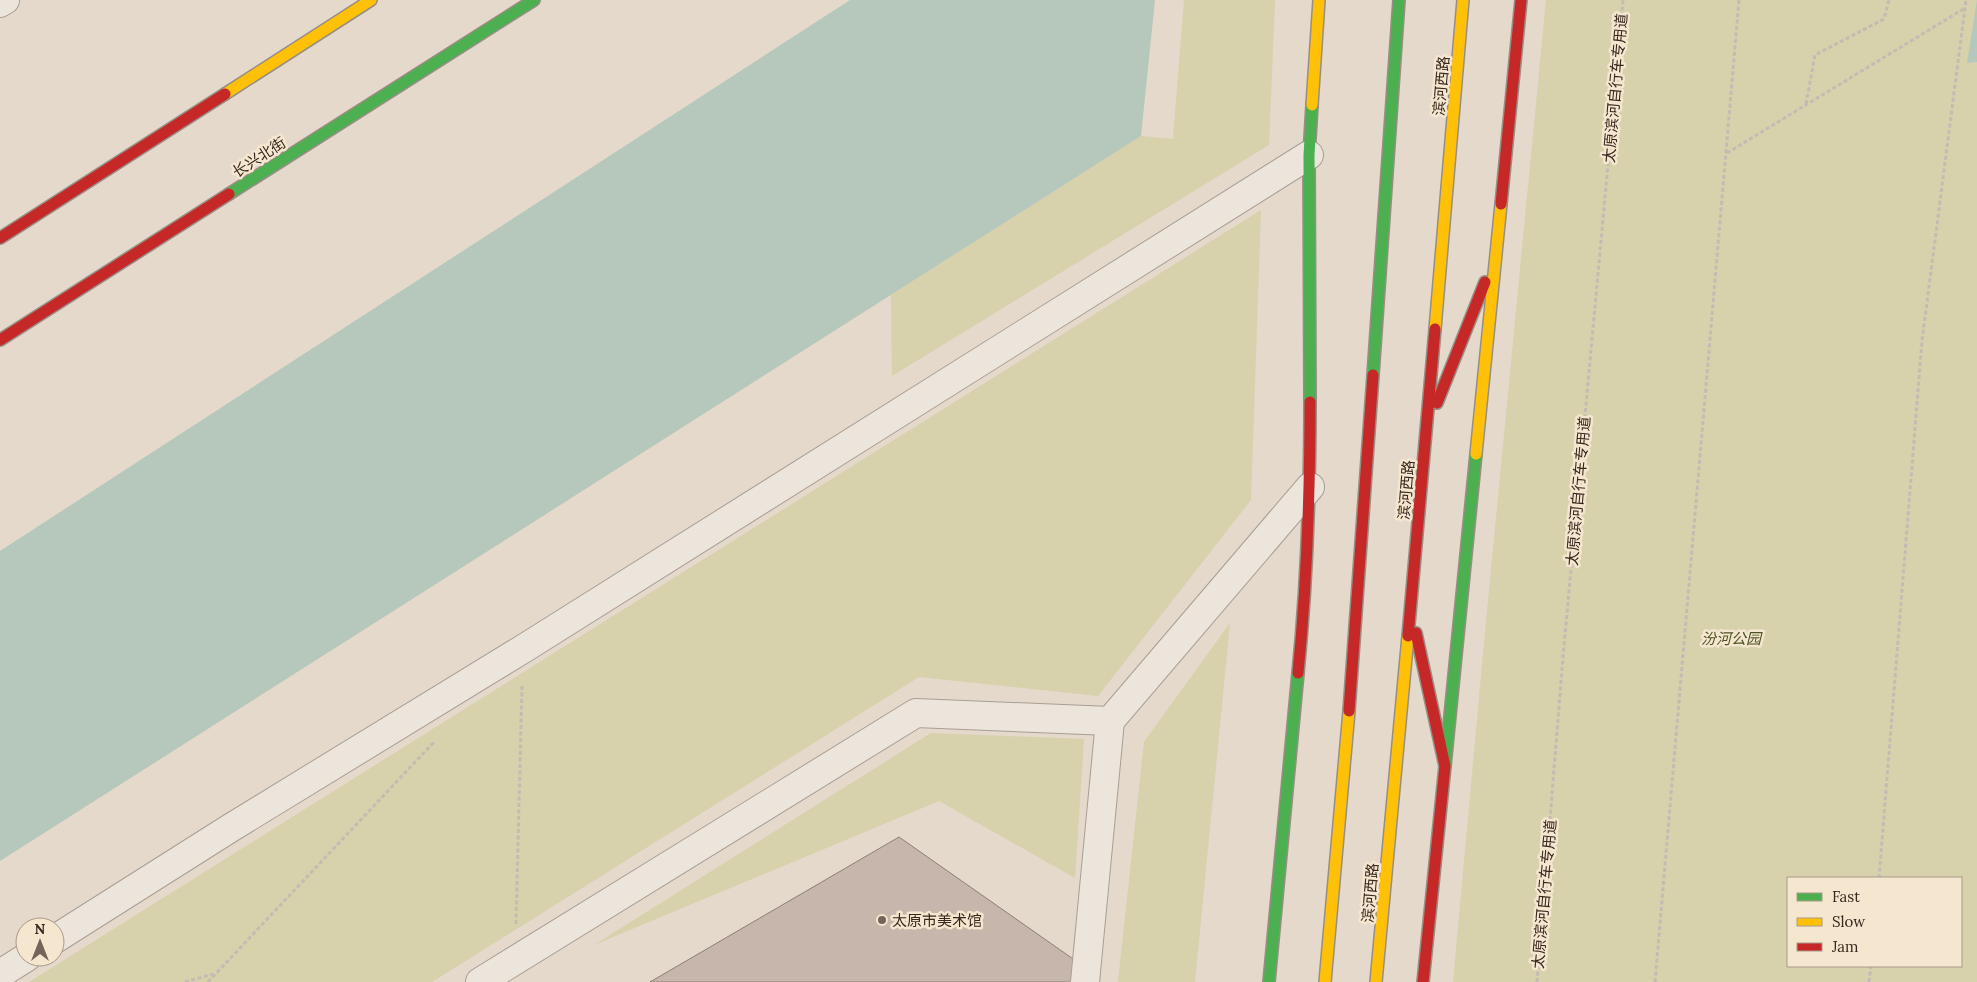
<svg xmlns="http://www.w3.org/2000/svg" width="1977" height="982" font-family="Lora,'Noto Sans SC',serif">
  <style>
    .green { fill: #d7d1ac; fill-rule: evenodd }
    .water { fill: #b6c8bb }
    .building { fill: #c7b6ab; stroke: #8b7f78 }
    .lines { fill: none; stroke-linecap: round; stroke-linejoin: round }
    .street-casing { stroke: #a99e94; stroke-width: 30 }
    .fast-casing { stroke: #988e84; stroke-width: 14 }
    .slow-casing { stroke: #988e84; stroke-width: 14 }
    .jam-casing { stroke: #988e84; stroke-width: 14 }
    .path { stroke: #c4bcb3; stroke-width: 3; stroke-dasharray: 4 2.5; stroke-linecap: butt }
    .street { stroke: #ece5dc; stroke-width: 28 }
    .fast { stroke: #4caf50; stroke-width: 11 }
    .slow { stroke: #ffc107; stroke-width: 11 }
    .jam { stroke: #c62828; stroke-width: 11 }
    .poi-dot { fill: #736559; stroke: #f5e6cf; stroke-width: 2 }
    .labels { text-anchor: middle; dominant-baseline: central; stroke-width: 5; stroke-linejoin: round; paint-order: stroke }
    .street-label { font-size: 15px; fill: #36261c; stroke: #f5e6cf }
    .park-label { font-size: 15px; font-style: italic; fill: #4d5323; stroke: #f5e6cf }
    .poi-label { font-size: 15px; fill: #36261c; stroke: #f5e6cf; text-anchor: start }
  </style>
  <rect width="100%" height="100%" fill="#e4d9ca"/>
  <g class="green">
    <polygon points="1184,0 1275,0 1269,145 892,376 891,295 1141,136 1173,139"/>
    <path d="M1546,0H1977V982H1453L1485,632ZM1788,878H1961V966H1788Z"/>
    <polygon points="1261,210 1251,500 1098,696 919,677 432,982 29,982"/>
    <polygon points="1230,623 1195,982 1118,982 1144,742"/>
    <polygon points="931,733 1084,739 1075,878 939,801 594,945"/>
  </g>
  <g class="water">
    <polygon points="850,0 1155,0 1141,136 0,861 0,551"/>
    <polygon points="1977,0 1977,62 1967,63"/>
  </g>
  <polygon class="building" points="899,837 1076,961 1074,982 650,982"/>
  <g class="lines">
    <defs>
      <g id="street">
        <polyline points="0,3 5,0"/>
        <polyline points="55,939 232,827 523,649 1309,155"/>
        <polyline points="0,974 27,957"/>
        <polyline points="480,982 916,713 1110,721 1310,487"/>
        <polyline points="1085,982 1110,721"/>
      </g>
      <g id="fast">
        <polyline points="229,194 534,0"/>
        <polyline points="1373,375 1399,0"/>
        <polyline points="1310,402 1309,155 1312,105"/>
        <polyline points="1445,766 1476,454"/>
        <polyline points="1269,982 1298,673"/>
      </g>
      <g id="slow">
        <polyline points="225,94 371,0"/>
        <polyline points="1312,105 1319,0"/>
        <polyline points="1435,329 1463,0"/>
        <polyline points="1476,454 1501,204"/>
        <polyline points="1325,982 1349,711"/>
        <polyline points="1376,982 1408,636"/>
      </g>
      <g id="jam">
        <polyline points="1501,204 1521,0"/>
        <polyline points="0,238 225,94"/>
        <polyline points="0,340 229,194"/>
        <polyline points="1437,403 1485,282"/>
        <polyline points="1416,633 1445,766 1423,982"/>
        <polyline points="1408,636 1435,329"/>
        <path d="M1298,673C1307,583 1310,492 1310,402"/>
        <polyline points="1349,711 1373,375"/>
      </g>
    </defs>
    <use href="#street" class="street-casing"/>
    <use href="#fast" class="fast-casing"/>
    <use href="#slow" class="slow-casing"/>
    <use href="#jam" class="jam-casing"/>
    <g class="path">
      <polyline points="1806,104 1815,55 1884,19 1889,0"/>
      <polyline points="1727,153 1965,8"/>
      <polyline points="1879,878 1922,341 1966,0"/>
      <polyline points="516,924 522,686"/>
      <polyline points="185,982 213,974"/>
      <polyline points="208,982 434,742"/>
      <polyline points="1537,982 1563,657 1623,0"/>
      <polyline points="1655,982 1739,0"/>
      <polyline points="1869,982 1871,966"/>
    </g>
    <use href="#street" class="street"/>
    <use href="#fast" class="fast"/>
    <use href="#slow" class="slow"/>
    <use href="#jam" class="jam"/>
  </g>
  <circle class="poi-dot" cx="882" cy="920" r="5"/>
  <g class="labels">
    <g class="street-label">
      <text transform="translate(1441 86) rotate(-85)">滨河西路</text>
      <text transform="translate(1615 88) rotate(-85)">太原滨河自行车专用道</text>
      <text transform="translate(259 157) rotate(-33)">长兴北街</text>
      <text transform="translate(1406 490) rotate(-85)">滨河西路</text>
      <text transform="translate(1578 491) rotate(-85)">太原滨河自行车专用道</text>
      <text transform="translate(1370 893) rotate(-85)">滨河西路</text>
      <text transform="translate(1544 894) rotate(-85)">太原滨河自行车专用道</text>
    </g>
    <g class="park-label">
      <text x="1731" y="638">汾河公园</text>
    </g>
    <g class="poi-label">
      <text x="892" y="920">太原市美术馆</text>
    </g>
  </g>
  <rect x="1787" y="877" width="175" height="90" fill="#f5e6cf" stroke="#a99987"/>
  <rect x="1797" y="893" width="25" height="8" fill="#4caf50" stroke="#a99987"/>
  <text x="1832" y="902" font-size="15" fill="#36261c">Fast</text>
  <rect x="1797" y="918" width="25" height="8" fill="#ffc107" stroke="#a99987"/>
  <text x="1832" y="927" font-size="15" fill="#36261c">Slow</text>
  <rect x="1797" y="943" width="25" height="8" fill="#c62828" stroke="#a99987"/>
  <text x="1832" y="952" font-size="15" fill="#36261c">Jam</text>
  <g transform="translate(40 942)"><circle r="24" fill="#f5e6cf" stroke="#a99987"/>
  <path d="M0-4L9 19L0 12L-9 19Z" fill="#736559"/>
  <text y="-8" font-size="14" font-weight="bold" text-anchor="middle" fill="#36261c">N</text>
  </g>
</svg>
